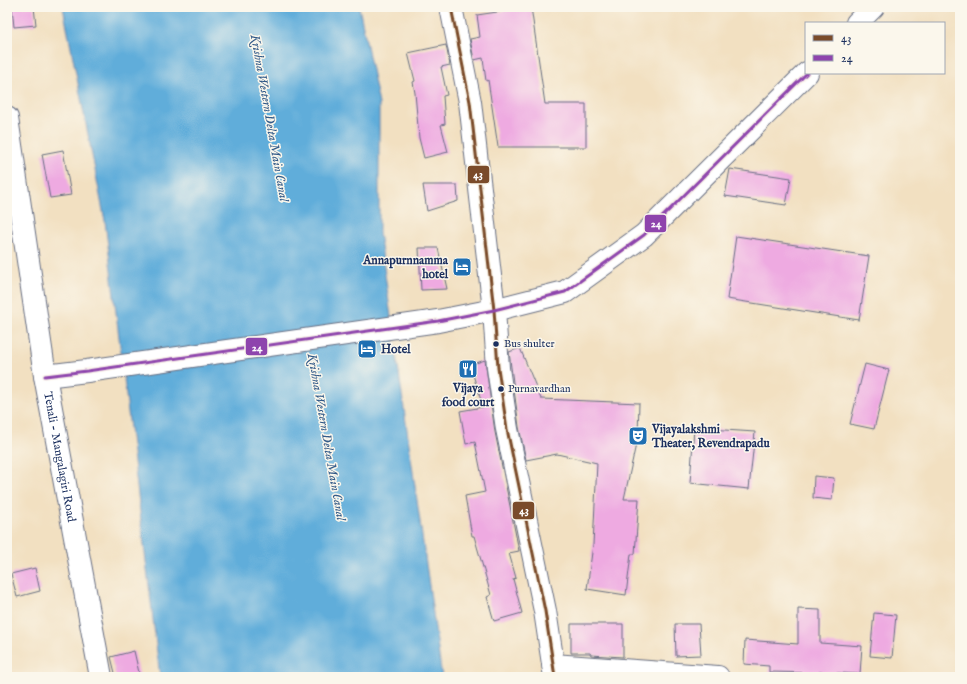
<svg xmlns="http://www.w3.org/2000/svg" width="967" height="684" font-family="'IM FELL English',serif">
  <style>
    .water { fill: #60adda; stroke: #3e6e9c }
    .building { fill: #eeaae1 }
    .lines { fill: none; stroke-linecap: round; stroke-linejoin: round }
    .street-casing { stroke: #666d81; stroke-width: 24 }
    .secondary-casing { stroke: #666d81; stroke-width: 24 }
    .primary-casing { stroke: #666d81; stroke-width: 24 }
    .street { stroke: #fff; stroke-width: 22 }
    .secondary { stroke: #fff; stroke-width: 22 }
    .primary { stroke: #fff; stroke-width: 22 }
    .bus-1-casing { stroke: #fbf7ec; stroke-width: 6 }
    .bus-2-casing { stroke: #fbf7ec; stroke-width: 6 }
    .bus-1 { stroke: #7a4b2a; stroke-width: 3 }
    .bus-2 { stroke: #8e44ad; stroke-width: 3 }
    .bus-dot { fill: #1b2f5e; stroke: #fbf7ec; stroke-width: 1.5 }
    .labels { text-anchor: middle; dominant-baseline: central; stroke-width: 3; stroke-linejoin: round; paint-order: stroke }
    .bus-label { font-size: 11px; fill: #1b2f5e; stroke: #fbf7ec; text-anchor: start }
    .poi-label { font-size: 12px; font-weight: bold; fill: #1b2f5e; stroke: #fbf7ec; text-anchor: start }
    .street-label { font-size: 12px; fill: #1b2f5e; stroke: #fbf7ec }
    .water-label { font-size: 13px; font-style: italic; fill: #335b89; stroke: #fbf7ec }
    .line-badge { stroke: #fbf7ec; stroke-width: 1.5 }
    .badge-label { font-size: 11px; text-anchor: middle; font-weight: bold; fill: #fff }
  </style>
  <rect width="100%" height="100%" fill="#fbf7ec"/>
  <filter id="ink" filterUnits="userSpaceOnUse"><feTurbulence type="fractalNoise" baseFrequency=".025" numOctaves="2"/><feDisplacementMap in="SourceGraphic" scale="8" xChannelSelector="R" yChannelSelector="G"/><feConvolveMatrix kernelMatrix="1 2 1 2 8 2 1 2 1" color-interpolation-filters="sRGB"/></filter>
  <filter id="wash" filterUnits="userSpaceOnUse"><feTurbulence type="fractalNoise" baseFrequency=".012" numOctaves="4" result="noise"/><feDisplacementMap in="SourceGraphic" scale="16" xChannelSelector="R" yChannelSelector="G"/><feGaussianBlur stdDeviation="0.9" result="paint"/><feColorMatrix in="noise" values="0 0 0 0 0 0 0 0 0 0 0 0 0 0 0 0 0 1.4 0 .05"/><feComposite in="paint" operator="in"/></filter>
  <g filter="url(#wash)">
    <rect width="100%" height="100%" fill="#f2e0c1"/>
    <polygon class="water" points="63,7 359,7 379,104 379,232 442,677 160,677 105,221"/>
    <g id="blocks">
      <g class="building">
        <polygon points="12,7 34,7 36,25 14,27"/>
        <polygon points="531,7 545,104 586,104 586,147 498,147 488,80 486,81 483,58 474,60 470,39 480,37 477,15"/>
        <polygon points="446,45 450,65 441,67 447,95 443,96 445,124 441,125 448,152 424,158 419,138 415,93 413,82 415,81 408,53"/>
        <polygon points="63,150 71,195 50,198 42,154"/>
        <polygon points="730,169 791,178 786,205 725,196"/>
        <polygon points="423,185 457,185 458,201 427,211"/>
        <polygon points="736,236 869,256 859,320 727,299"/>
        <polygon points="419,248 438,248 447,289 421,290"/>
        <polygon points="520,348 541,399 639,403 638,435 624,499 639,499 635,554 631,554 626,595 587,589 593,545 597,463 557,454 526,460 519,427 509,352"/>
        <polygon points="485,360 495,432 519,551 509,553 516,578 513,579 522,613 494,621 487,597 491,595 474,536 472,536 465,496 485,492 475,442 466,444 460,411 483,407 470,365"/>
        <polygon points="865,364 889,370 874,429 850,424"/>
        <polygon points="694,428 755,432 749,489 690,483"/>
        <polygon points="814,476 834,478 832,500 813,498"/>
        <polygon points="35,568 40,591 17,597 11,574"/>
        <polygon points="798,609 820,610 820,643 862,646 860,674 819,672 819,673 769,672 769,666 744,664 745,640 798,644"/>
        <polygon points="874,613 896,615 892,658 870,656"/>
        <polygon points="571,624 623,624 623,657 591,655 590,653 571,653"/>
        <polygon points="675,624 699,624 701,655 676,656"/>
        <polygon points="134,651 140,677 116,677 111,657"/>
      </g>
    </g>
  </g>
  <g filter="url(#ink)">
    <use href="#blocks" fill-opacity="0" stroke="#666d81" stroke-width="1"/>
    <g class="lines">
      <defs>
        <polyline id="street" points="553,665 718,677"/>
        <g id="secondary">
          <polyline points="451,7 470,102 494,310 498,368 507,429 545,611 555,677"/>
          <polyline points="857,23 873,7"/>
          <polyline points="45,376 87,371 438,321 494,310 565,292 644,235 807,73"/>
        </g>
        <g id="primary">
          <path id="s1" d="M7,118L45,376L101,677"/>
        </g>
      </defs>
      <use href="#street" class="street-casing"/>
      <use href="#secondary" class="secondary-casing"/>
      <use href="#primary" class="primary-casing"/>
      <use href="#street" class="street"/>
      <use href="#secondary" class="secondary"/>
      <use href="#primary" class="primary"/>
      <defs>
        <polyline id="bus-1" points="451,7 470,102 494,310 498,368 507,429 545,611 555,677"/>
        <polyline id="bus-2" points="45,376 87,371 438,321 494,310 565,292 644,235 807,73"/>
      </defs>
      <use href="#bus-1" class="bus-1-casing"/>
      <use href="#bus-2" class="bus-2-casing"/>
      <use href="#bus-1" class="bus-1"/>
      <use href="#bus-2" class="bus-2"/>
    </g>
  </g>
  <defs>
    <symbol id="hotel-square" viewBox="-11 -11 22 22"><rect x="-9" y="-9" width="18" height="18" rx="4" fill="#1f6fb2" stroke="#fbf7ec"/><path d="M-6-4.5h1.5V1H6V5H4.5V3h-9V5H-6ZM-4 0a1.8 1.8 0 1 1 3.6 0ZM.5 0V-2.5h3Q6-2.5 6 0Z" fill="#fff"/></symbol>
    <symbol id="restaurant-square" viewBox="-11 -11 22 22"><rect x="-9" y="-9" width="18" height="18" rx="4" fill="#1f6fb2" stroke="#fbf7ec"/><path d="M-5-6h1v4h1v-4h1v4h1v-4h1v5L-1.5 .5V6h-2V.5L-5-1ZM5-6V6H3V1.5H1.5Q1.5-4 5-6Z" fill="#fff"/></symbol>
    <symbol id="theatre-square" viewBox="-11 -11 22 22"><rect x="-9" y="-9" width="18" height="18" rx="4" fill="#1f6fb2" stroke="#fbf7ec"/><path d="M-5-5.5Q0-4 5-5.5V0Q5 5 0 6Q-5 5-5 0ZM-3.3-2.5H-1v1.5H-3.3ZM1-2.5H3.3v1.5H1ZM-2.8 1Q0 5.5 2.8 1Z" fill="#fff"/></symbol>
  </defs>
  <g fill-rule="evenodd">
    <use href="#hotel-square" x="451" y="256" width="22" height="22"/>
    <use href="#hotel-square" x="356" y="338" width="22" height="22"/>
    <use href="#restaurant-square" x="457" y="358" width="22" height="22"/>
    <use href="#theatre-square" x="627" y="425" width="22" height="22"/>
  </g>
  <g class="bus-dot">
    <circle cx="496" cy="344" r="3.5"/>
    <circle cx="501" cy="389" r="3.5"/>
  </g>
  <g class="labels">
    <g class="bus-label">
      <text x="504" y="344">Bus shulter</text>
      <text x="508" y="389">Purnavardhan</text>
    </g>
    <g class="poi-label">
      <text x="448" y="260" text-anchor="end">Annapurnnamma<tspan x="448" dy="14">hotel</tspan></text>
      <text x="381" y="349">Hotel</text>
      <text x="468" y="388" text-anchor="middle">Vijaya<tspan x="468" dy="14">food court</tspan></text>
      <text x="652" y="429">Vijayalakshmi<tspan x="652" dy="14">Theater, Revendrapadu</tspan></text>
    </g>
    <g class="street-label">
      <text stroke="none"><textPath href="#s1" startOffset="343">Tenali - Mangalagiri Road</textPath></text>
    </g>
    <g class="water-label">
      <text transform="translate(269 118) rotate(80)">Krishna Western Delta Main Canal</text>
      <text transform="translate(326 437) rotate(80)">Krishna Western Delta Main Canal</text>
    </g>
  </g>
  <g class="line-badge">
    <rect x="467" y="165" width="23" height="19" rx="4" fill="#7a4b2a"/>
    <rect x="644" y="214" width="23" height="19" rx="4" fill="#8e44ad"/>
    <rect x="245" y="337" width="23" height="19" rx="4" fill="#8e44ad"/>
    <rect x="512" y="501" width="23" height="19" rx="4" fill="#7a4b2a"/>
  </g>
  <g class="badge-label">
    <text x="478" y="178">43</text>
    <text x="656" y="227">24</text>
    <text x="257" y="351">24</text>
    <text x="524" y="514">43</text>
  </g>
  <rect width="967" height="684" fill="none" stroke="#fbf7ec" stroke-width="24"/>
  <rect x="805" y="22" width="140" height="52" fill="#fbf7ec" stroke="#a1a7b3"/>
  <rect x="813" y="35" width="20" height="6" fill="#7a4b2a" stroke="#a1a7b3"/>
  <text x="841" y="42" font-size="12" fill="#1b2f5e">43</text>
  <rect x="813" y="55" width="20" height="6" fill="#8e44ad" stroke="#a1a7b3"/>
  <text x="841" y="62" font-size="12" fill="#1b2f5e">24</text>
</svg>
